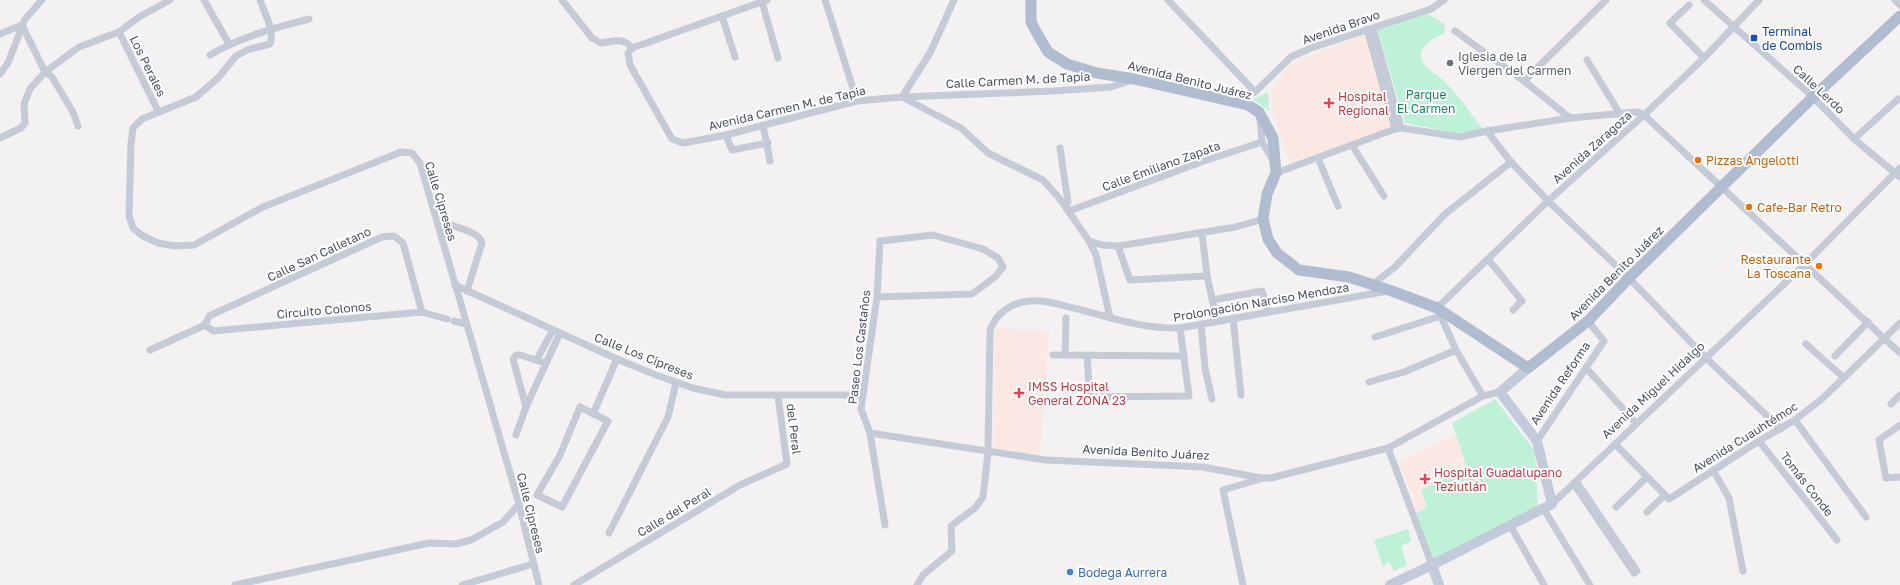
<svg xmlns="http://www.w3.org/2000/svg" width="1900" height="585" font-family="'Golos Text',sans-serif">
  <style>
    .medical { fill: #fce8e2 }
    .green { fill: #bff1d9 }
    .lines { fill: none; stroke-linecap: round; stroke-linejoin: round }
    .street { stroke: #c4cbd6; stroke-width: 7 }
    .secondary { stroke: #c3cbda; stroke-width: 10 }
    .primary { stroke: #b0bcd0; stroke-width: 11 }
    .transit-dot { fill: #1a4fb4; stroke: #fff; stroke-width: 1.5 }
    .worship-dot { fill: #6b7280; stroke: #fff; stroke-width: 1.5 }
    .health-dot { fill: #e0444e; stroke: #fff; stroke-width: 1.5 }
    .food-dot { fill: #e8710a; stroke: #fff; stroke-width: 1.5 }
    .shop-dot { fill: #3f7fe0; stroke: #fff; stroke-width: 1.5 }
    .labels { text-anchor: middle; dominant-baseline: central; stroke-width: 4; stroke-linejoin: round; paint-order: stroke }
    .street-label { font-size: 12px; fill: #48515f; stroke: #fff }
    .transit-label { font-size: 12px; fill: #164399; stroke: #fff; text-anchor: start }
    .worship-label { font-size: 12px; fill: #5b616d; stroke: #fff; text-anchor: start }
    .park-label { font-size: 12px; fill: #14855b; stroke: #fff }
    .health-label { font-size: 12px; fill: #be3a42; stroke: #fff; text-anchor: start }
    .food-label { font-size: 12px; fill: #c56008; stroke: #fff; text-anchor: start }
    .shop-label { font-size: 12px; fill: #366cbe; stroke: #fff; text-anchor: start }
  </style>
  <rect width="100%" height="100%" fill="#f3f1f1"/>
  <g class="medical">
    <polygon points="1365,34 1392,128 1290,163 1273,112 1272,93 1285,71 1296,61"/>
    <polygon points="996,328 1049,331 1040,455 993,448 994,338"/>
    <polygon points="1455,434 1463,457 1451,464 1453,467 1463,460 1467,468 1421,490 1425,499 1423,501 1427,507 1417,511 1399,461"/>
  </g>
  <g class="green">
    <path d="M1427,13L1444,24L1445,32C1437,37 1420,45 1421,55C1421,64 1431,71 1438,76C1456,90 1470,113 1484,131L1461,134L1405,123L1377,28Z"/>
    <polygon points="1268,92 1269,111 1253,99"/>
    <polygon points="1495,399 1535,451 1538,509 1431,563 1414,514 1427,507 1421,490 1467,468 1452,423"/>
    <polygon points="1408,529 1411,541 1401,546 1407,565 1394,571 1389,562 1383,566 1374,540"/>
  </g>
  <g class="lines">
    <g class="street">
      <polyline points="204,0 229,44"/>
      <path d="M260,0C264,12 275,31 270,44L247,50L236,56L218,78L196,97L142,119L133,128L131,144L129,216L133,228L143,236L158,243L174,246L194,245L263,207L401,152L412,153L420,163L519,504L539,585"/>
      <path d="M562,0L592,38L601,43C614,41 623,37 632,48"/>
      <polyline points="767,0 632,48 628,53 630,65 672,139 683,143 726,135 857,101 902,97 1053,91 1111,87 1132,80"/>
      <polyline points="825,0 857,101"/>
      <polyline points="1168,0 1255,92 1291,57 1311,48 1431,9 1444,0"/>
      <polyline points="1704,0 1813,97 1854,139 1900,177"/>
      <polyline points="1895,0 1900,5"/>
      <polyline points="762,2 778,58"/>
      <polyline points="1689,5 1670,23 1704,58"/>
      <polyline points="722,16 735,57"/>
      <polyline points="22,25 45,72 52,77 73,112 78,126"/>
      <polyline points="1373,28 1401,128"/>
      <polyline points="1367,29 1395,129"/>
      <polyline points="1455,31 1524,81 1570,118"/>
      <polyline points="119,32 158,111"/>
      <polyline points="0,34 22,25"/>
      <path d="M210,55C240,37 274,28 309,19"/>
      <polyline points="1587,60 1620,114"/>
      <polyline points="0,74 8,63 25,19 42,0"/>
      <polyline points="1524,81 1606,0"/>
      <polyline points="902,97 961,128 988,153 1043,180 1060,199 1089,241 1102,245 1118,246 1236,227 1263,219"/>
      <polyline points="902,97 930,53 954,0"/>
      <polyline points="1260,118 1262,142 1274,162"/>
      <polyline points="763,125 770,161"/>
      <polyline points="1487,131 1511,162 1548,201 1629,278 1706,358 1781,429"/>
      <polyline points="726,135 732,150 768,143"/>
      <polyline points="0,138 21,128 25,123 24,104 30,89 45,72 79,47 119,32 139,17 170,0"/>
      <polyline points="1854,139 1898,99"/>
      <polyline points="1352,145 1384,196"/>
      <polyline points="1060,148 1068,202 1066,207"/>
      <polyline points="1318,158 1338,206"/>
      <polyline points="1276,173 1395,129 1401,128 1460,137 1487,131 1570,118 1638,112 1644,115 1900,353"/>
      <polyline points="1069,211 1204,161 1262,142"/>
      <path d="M451,225C461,229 479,232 482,243L467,291"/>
      <polyline points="1202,233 1207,276 1217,320"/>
      <polyline points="1089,241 1096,255 1110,318"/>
      <polyline points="1118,246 1130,280 1207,276"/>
      <polyline points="1488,259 1522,301 1513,310"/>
      <polyline points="1373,284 1395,267 1445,214 1511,162"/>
      <polyline points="455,285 617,359 656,375 693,388 725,395 862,395"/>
      <polyline points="877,297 972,294 995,277 1003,267 998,258 983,249 933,235 880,241 877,297 861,409 870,433 885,525"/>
      <polyline points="1212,300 1262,291 1268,312"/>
      <polyline points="1233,318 1241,395"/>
      <polyline points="454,321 466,324"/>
      <polyline points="1201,324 1205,368 1212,399"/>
      <polyline points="205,325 209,316 382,237 394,236 403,243 422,312"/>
      <polyline points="205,325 213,331 422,312 447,319"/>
      <polyline points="1375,337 1444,315"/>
      <polyline points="1806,344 1844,378"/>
      <polyline points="150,350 205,325"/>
      <polyline points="1053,355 1184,356"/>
      <polyline points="1065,355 1066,318"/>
      <polyline points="1087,356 1090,397 1189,396 1180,328"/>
      <polyline points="1835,356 1868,322"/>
      <polyline points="537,359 553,330"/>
      <polyline points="1587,369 1636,423"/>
      <polyline points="1369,382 1404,372 1456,350"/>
      <polyline points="1483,396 1456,350 1437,308 1548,201 1644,115 1704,58 1759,0"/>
      <polyline points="1891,404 1900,395"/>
      <polyline points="526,407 513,359 516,355 520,355 545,363"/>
      <polygon points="580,407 608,421 562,507 537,495 560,455"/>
      <polyline points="593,414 617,359"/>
      <polyline points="1795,420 1866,517"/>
      <polyline points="1900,425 1879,440 1886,478 1900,477"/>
      <polyline points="870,433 1046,460 1203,467 1261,478 1271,478 1388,448 1483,396 1500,392"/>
      <polyline points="516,435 526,407 560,333"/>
      <polyline points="1537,441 1604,341 1588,321"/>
      <polyline points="1759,441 1837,540"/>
      <polyline points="1615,444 1669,499 1759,441 1795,420 1823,398 1900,323"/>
      <polyline points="1388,448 1432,565"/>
      <polyline points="1713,470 1729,498 1743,571"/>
      <polyline points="1574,484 1634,573 1637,571 1576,481"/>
      <polyline points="1552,504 1804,265 1900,168"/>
      <polyline points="1616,507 1647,477"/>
      <polyline points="1543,508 1590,585"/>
      <polyline points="1647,512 1665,495"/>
      <polyline points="1510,525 1544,585"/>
      <polyline points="609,533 668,417 676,383"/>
      <polyline points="235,585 429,543 455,544 471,540 503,522 519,504"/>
      <polyline points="462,585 533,564"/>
      <polyline points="574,585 740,485 787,464 778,396"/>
      <path d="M917,585L923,575L952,551L951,526L975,508L983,497L988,452L990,330C996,313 1012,302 1030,301C1045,299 1063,306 1078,309C1111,318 1145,329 1180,328L1388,291"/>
      <polyline points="1243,585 1223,490 1260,479"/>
    </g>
    <g class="secondary">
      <polyline points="1432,565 1439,585"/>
      <polyline points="1390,585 1432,565 1552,504 1537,441 1500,392 1528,368"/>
    </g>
    <polyline class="primary" points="1031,0 1031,22 1039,37 1048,52 1067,64 1097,73 1134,79 1248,105 1259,112 1273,138 1276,173 1267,194 1263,219 1268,239 1277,253 1299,270 1349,277 1392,291 1437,308 1528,368 1588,321 1629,278 1813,97 1900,16"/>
  </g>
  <rect class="transit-dot" x="1750" y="34" width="8" height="8" rx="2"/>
  <circle class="worship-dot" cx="1450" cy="63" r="4"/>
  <g class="health-dot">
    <path d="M1327 97h4v4h4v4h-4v4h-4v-4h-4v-4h4z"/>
    <path d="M1017 387h4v4h4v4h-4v4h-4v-4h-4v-4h4z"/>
    <path d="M1423 473h4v4h4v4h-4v4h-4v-4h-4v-4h4z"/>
  </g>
  <g class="food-dot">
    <circle cx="1698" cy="160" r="4"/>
    <circle cx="1749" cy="207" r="4"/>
    <circle cx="1819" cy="266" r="4"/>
  </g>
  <circle class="shop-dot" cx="1070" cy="572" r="4"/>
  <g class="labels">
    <g class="street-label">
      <text transform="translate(1341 27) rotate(-19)">Avenida Bravo</text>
      <text transform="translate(148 66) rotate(64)">Los Perales</text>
      <text transform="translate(1018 80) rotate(-3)">Calle Carmen M. de Tapia</text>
      <text transform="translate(1190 80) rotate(14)">Avenida Benito Juárez</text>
      <text transform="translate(1819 89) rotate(43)">Calle Lerdo</text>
      <text transform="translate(787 108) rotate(-13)">Avenida Carmen M. de Tapia</text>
      <text transform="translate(1592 147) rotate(-42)">Avenida Zaragoza</text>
      <text transform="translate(1161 166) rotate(-20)">Calle Emiliano Zapata</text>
      <text transform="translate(441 201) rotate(73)">Calle Cipreses</text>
      <text transform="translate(319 254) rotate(-25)">Calle San Calletano</text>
      <text transform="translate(1616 273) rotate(-45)">Avenida Benito Juárez</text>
      <text transform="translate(1261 302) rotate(-10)">Prolongación Narciso Mendoza</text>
      <text transform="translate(324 310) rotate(-5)">Circuito Colonos</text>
      <text transform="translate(859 347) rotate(-83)">Paseo Los Castaños</text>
      <text transform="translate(644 356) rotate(22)">Calle Los Cipreses</text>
      <text transform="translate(1560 383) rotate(-56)">Avenida Reforma</text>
      <text transform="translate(1653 390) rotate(-43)">Avenida Miguel Hidalgo</text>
      <text transform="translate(794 429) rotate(83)">del Peral</text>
      <text transform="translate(1745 437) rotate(-32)">Avenida Cuauhtémoc</text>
      <text transform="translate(1146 452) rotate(3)">Avenida Benito Juárez</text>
      <text transform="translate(1807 484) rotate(52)">Tomás Conde</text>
      <text transform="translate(674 512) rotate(-31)">Calle del Peral</text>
      <text transform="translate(531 513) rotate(76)">Calle Cipreses</text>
    </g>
    <g class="transit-label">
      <text x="1762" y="31">Terminal<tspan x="1762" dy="14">de Combis</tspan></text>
    </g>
    <g class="worship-label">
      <text x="1458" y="56">Iglesia de la<tspan x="1458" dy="14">Viergen del Carmen</tspan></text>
    </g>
    <g class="park-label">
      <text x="1426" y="94">Parque<tspan x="1426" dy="14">El Carmen</tspan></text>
    </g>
    <g class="health-label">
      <text x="1338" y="96">Hospital<tspan x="1338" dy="14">Regional</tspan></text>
      <text x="1028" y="386">IMSS Hospital<tspan x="1028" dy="14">General ZONA 23</tspan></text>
      <text x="1434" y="472">Hospital Guadalupano<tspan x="1434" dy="14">Teziutlán</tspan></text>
    </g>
    <g class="food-label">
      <text x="1706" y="160">Pizzas Angelotti</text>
      <text x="1757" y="207">Cafe-Bar Retro</text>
      <text x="1811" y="259" text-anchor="end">Restaurante<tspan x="1811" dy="14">La Toscana</tspan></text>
    </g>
    <g class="shop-label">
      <text x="1078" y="572">Bodega Aurrera</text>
    </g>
  </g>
</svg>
